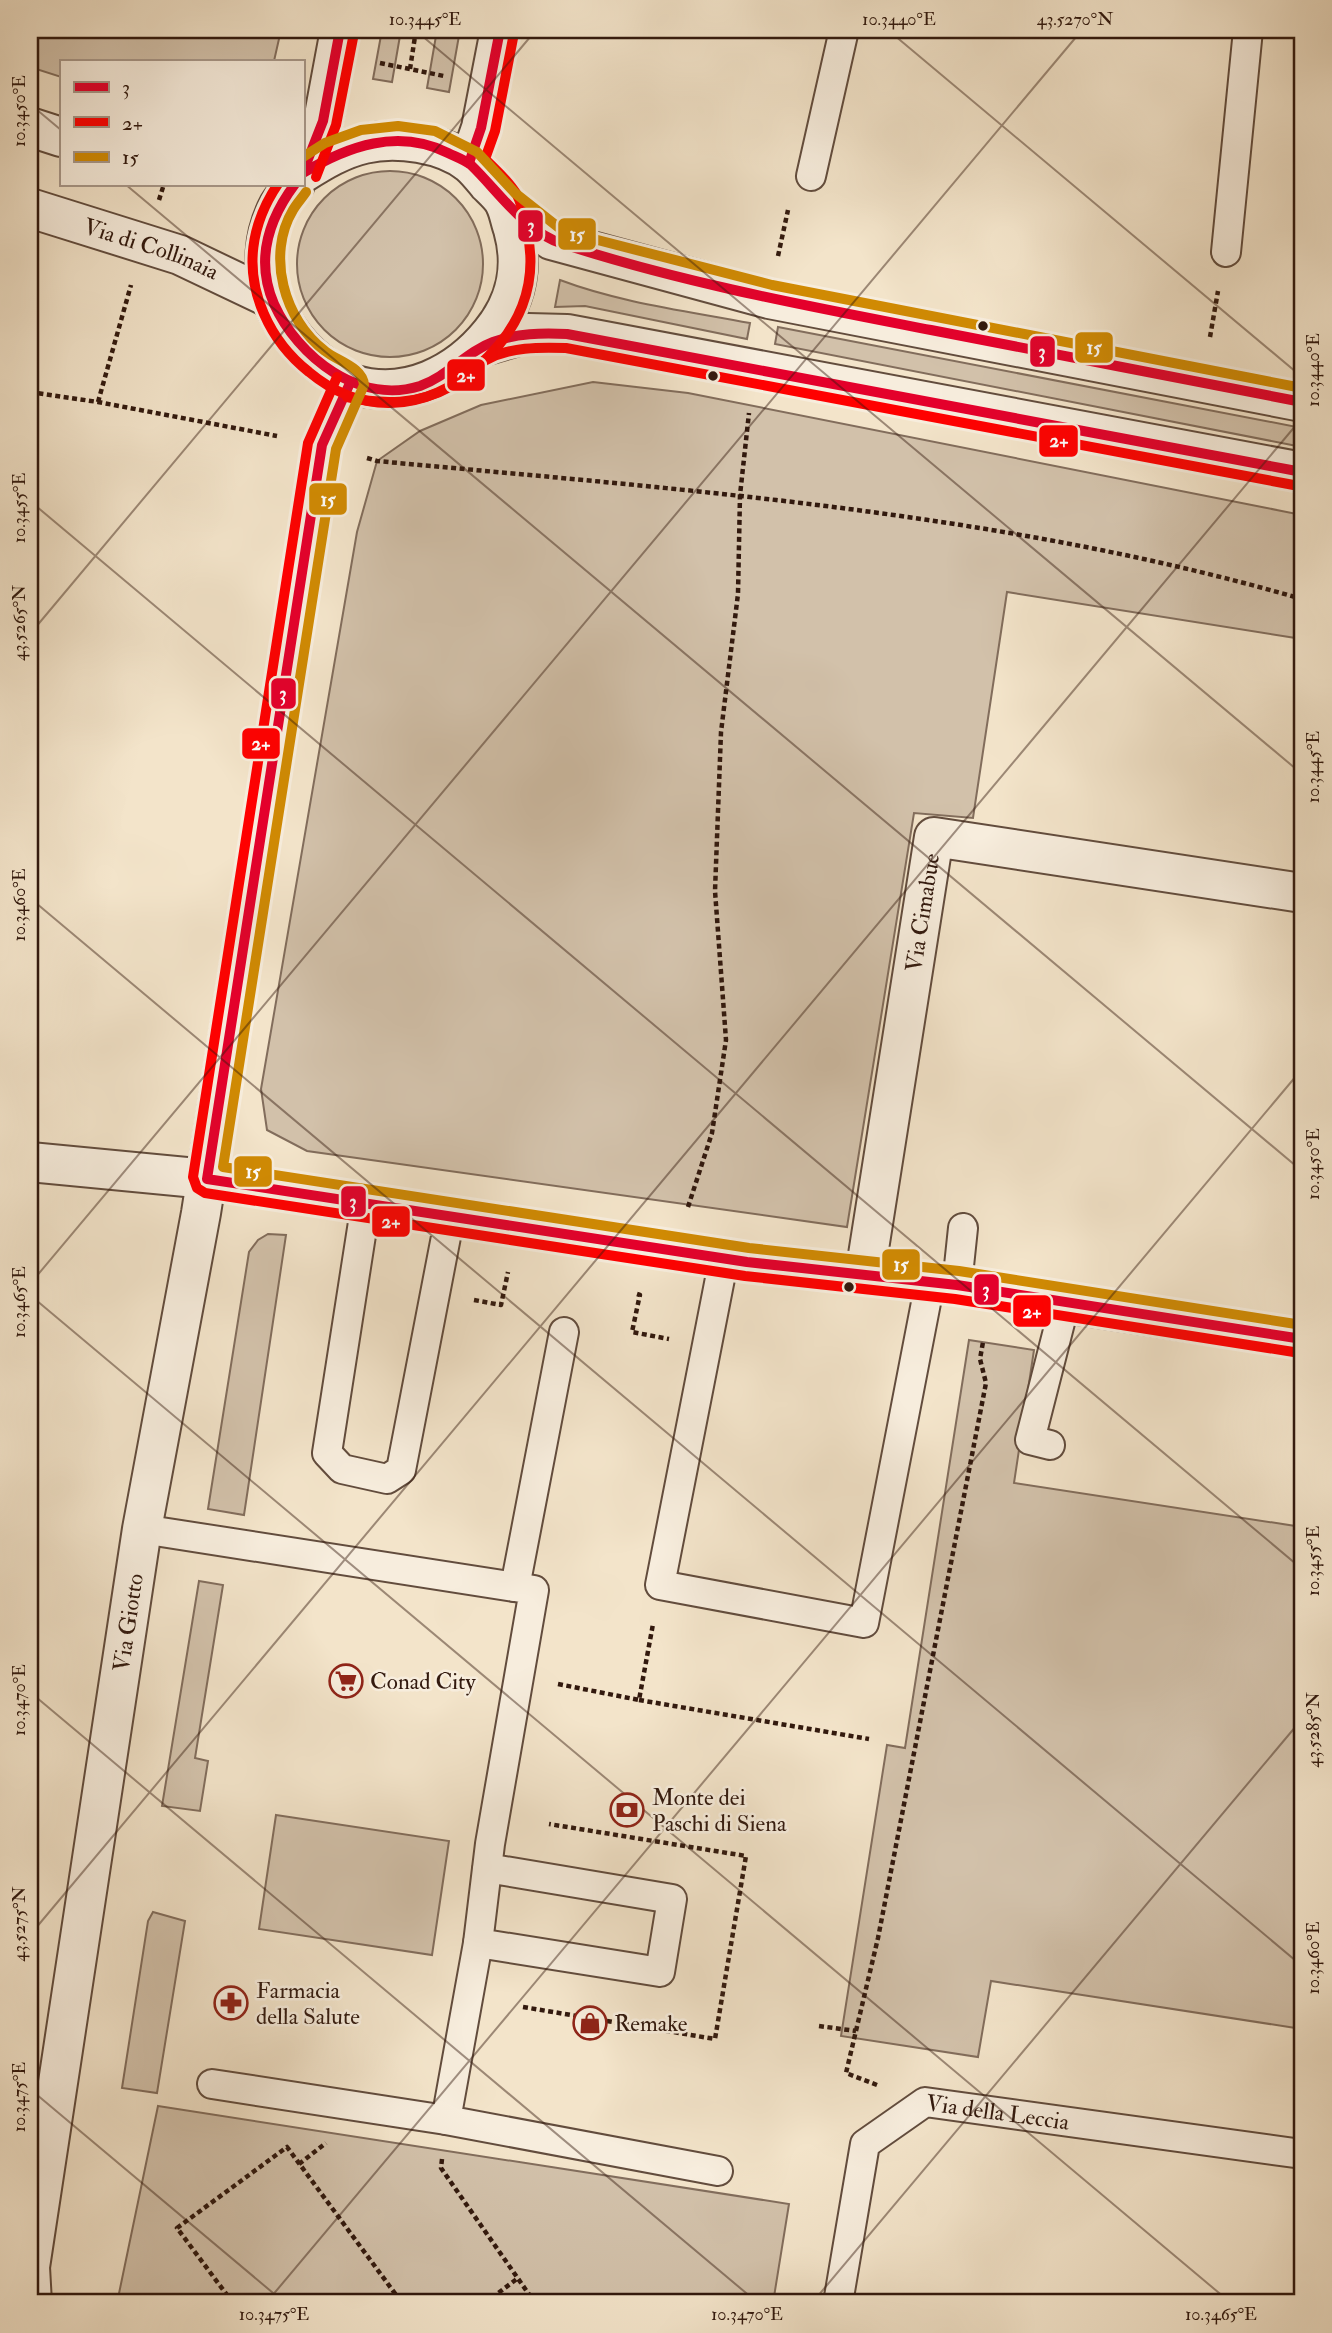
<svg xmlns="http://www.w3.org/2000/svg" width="1332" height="2333" font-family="'IM FELL Double Pica',serif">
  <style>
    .green { fill: #d2c1aa; stroke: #826d5c; stroke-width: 2 }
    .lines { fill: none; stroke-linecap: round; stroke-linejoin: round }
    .service-casing { stroke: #624c3d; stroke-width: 32 }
    .minor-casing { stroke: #624c3d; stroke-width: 42 }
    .tertiary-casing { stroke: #624c3d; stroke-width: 42 }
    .path { stroke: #32190e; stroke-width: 4.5; stroke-dasharray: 5 3.5; stroke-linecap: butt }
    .service { stroke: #f7eddd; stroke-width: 28 }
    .minor { stroke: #f7eddd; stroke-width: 38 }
    .tertiary { stroke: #f7eddd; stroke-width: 38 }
    .bus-1-casing { stroke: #f7eddd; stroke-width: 16 }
    .bus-2-casing { stroke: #f7eddd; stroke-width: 16 }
    .bus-3-casing { stroke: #f7eddd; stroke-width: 16 }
    .bus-1 { stroke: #e4002b; stroke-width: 10 }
    .bus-2 { stroke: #f00; stroke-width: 10 }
    .bus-3 { stroke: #d08a03; stroke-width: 10 }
    .ticks { fill: none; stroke: #32190e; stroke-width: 2; stroke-opacity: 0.45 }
    .bus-dot { fill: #32190e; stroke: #f7eddd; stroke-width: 2.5 }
    .labels { text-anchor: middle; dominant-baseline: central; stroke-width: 5; stroke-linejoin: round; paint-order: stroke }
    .street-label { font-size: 23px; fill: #32190e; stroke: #f7eddd }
    .poi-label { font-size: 23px; fill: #32190e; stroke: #f7eddd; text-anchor: start }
    .line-badge { stroke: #f7eddd; stroke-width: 2.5 }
    .badge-label { font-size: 19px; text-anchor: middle; font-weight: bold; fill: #fff }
    .neatline { fill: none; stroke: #32190e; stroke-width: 2.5 }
    .ticks-label { font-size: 18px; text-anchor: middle; fill: #32190e }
  </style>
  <rect width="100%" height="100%" fill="#f3e4ca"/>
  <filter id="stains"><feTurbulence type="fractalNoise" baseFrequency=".00286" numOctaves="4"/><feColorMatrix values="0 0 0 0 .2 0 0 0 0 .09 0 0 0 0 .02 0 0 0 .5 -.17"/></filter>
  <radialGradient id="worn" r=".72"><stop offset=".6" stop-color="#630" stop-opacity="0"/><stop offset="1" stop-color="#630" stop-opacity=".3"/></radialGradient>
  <g class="green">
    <polygon points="30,30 281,30 274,61 61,61 61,77 30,67"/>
    <polygon points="382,30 401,30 392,82 373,79"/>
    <polygon points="437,30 460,30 449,92 427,88"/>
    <circle cx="390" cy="264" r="93"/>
    <path d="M560,280C621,303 687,311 750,323L747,339L585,306L555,307Z"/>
    <polygon points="778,327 1302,428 1302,447 775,344"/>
    <polygon points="593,382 688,393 1302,515 1302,639 1007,592 973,818 914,813 847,1227 307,1151 267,1130 261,1089 357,532 377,461 420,431 481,405"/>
    <polygon points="268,1234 286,1235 244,1515 208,1509 249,1252 258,1240"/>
    <polygon points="969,1340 1034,1350 1014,1483 1302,1527 1302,2029 991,1981 978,2057 841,2036 887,1745 905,1748"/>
    <polygon points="199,1581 223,1585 195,1758 208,1761 200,1811 162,1806"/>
    <polygon points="276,1815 449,1841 432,1955 259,1929"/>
    <polygon points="153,1912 185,1921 157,2093 122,2088 148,1921"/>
    <polygon points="158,2106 789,2204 773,2303 117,2303"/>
  </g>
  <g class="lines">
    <defs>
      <g id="service">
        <polyline points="811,176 844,30"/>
        <polyline points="1226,252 1248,30"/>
        <polyline points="366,1203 327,1453 342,1469 387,1479 401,1470 450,1216"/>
        <polyline points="724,1258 660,1585 864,1623 930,1282"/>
        <polyline points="957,1285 963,1228"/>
        <polyline points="1050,1445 1030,1440 1065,1303"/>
        <polyline points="142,1529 534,1590 490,1844 478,1943 660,1972 672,1899 487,1868"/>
        <polyline points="515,1587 564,1332"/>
        <polyline points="478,1943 446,2120 718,2171"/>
        <polyline points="212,2084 446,2120"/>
        <path id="s1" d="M838,2303L865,2144L925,2102L1302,2154"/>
      </g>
      <g id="minor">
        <polyline points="469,163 481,128 500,30"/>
        <polyline points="303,172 323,121 340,30"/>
        <polyline points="30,1162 207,1179 747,1262 957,1285 1065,1303 1302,1339"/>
        <path id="s2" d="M865,1274L934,837L1302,893"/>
        <path id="s3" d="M32,2303L30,2267L142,1529L201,1213L322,445L350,383"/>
      </g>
      <g id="tertiary">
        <polyline points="30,127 61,137"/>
        <path d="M295,184C290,191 283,198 279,205C247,265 275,335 329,370C336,375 344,381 352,384C406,401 458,374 491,333C516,302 524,268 513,229C510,221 509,212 505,204C502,197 494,190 488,184C483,178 477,170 470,164C444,143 396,136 364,144C342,149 322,161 303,173"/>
        <polyline points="505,203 551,240 769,299 1302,402"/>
        <path id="s4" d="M30,208L180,255L270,298"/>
        <polyline points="480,347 528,333 567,334 1302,472"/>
      </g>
    </defs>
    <use href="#service" class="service-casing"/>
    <use href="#minor" class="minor-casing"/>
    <use href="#tertiary" class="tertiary-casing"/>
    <g class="path">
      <polyline points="380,63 444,76"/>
      <polyline points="410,69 416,30"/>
      <polyline points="159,200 164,184"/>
      <polyline points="778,256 788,210"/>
      <polyline points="1210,337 1218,291"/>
      <polyline points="30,392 98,402 277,436"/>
      <polyline points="98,402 131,285"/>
      <path d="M367,458L377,461C687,490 1002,512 1302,599"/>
      <polyline points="688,1207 712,1133 726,1040 715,891 721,732 738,594 740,495 749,413"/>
      <polyline points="637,1294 640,1295 639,1299 632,1332 669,1339"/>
      <polyline points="474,1300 501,1305 508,1272"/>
      <polyline points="558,1684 639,1700 653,1624"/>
      <polyline points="639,1700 869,1739"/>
      <polyline points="523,2007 715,2039 746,1856 549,1824"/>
      <polyline points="819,2026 856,2031"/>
      <polyline points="877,2085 846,2073 878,1938 986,1383 980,1359 983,1342"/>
      <polyline points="442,2159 441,2168 535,2303"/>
      <polyline points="299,2164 326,2143"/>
      <polyline points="233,2303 177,2228 287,2147 402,2303"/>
      <polyline points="485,2303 518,2278"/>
    </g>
    <use href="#service" class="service"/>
    <use href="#minor" class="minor"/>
    <use href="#tertiary" class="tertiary"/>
    <defs>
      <g id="bus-1">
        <polyline points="469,163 481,128 500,30"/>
        <polyline points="303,172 323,121 340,30"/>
        <path d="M303,173C348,146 398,128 448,153C456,157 465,160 471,165C499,192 525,232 563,244C683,283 808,306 931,330C1055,354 1178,378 1302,402"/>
        <path d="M295,184C268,220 255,260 274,304C298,357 359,405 420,386C448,376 466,352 493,342C517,333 542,333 567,334L1302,472"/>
        <polyline points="350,383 322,445 207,1179 747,1262 957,1285 1302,1339"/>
      </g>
      <g id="bus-2">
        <polyline points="316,177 336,125 354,33"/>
        <path d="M278,184C251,224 244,269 264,314C274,337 290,357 309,372C363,417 426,411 477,367C519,331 539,285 527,231C524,219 523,206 517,195C509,181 496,170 485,159L495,131L514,33"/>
        <polyline points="337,377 308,443 193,1177 197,1188 205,1193 745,1276 955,1299 1300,1353"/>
        <path d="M347,397C383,405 418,405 452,386C464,380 473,367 486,360C510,347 539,347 566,348L1299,486"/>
      </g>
      <g id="bus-3">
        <polyline points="303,157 325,143 361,130 398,126 435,131 477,152 515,193 558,227 586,237 772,285 1302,388"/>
        <path d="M306,192C302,198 297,203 293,210C266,255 284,320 325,351C337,361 363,367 364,385L336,449L223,1167L749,1248L959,1271L1302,1325"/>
      </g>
    </defs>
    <use href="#bus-1" class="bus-1-casing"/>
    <use href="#bus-2" class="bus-2-casing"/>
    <use href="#bus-3" class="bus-3-casing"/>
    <use href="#bus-1" class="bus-1"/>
    <use href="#bus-2" class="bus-2"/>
    <use href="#bus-3" class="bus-3"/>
  </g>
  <path class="ticks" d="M415,30L1302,774M888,30L1302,377M30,104L61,130M125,184L1302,1171M30,501L1302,1569M30,634L536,30M30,898L1302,1966M30,1284L1082,30M30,1295L1231,2303M30,1692L758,2303M30,1935L1302,418M30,2089L285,2303M266,2303L1302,1069M812,2303L1302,1719"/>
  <defs>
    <symbol id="supermarket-ring" viewBox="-11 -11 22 22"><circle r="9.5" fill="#f7eddd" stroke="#8f2418" stroke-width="1.5"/><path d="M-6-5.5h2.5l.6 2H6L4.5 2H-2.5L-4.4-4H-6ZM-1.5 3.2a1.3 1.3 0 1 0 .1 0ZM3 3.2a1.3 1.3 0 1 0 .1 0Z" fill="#8f2418"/></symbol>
    <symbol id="bank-ring" viewBox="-11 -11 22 22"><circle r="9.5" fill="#f7eddd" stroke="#8f2418" stroke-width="1.5"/><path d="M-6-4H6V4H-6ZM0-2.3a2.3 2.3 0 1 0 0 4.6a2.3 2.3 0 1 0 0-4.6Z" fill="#8f2418"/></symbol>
    <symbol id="pharmacy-ring" viewBox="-11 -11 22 22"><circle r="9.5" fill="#f7eddd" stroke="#8f2418" stroke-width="1.5"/><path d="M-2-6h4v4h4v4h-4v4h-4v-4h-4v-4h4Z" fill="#8f2418"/></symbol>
    <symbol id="shop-ring" viewBox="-11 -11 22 22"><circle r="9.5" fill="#f7eddd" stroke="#8f2418" stroke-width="1.5"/><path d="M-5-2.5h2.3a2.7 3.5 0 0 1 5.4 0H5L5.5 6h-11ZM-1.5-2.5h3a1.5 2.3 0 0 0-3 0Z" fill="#8f2418"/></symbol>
  </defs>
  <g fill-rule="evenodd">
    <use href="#supermarket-ring" x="327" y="1662" width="38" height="38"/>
    <use href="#bank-ring" x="608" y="1791" width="38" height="38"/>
    <use href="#pharmacy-ring" x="212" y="1984" width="38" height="38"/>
    <use href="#shop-ring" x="571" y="2004" width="38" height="38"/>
  </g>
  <g class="bus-dot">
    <circle cx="983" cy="326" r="6"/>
    <circle cx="713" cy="376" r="6"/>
    <circle cx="849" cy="1287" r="6"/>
  </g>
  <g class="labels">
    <g class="street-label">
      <text stroke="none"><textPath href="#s4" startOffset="128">Via di Collinaia</textPath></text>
      <text stroke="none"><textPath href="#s2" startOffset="366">Via Cimabue</textPath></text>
      <text stroke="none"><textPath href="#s3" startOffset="688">Via Giotto</textPath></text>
      <text stroke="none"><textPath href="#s1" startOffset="308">Via della Leccia</textPath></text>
    </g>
    <g class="poi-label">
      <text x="370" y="1681">Conad City</text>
      <text x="652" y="1797">Monte dei<tspan x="652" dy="26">Paschi di Siena</tspan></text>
      <text x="256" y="1990">Farmacia<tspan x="256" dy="26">della Salute</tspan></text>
      <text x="614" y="2023">Remake</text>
    </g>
  </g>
  <g class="line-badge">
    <rect x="517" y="209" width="27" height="34" rx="7" fill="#e4002b"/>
    <rect x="557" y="217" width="40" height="34" rx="7" fill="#d08a03"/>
    <rect x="1074" y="331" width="40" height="33" rx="7" fill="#d08a03"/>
    <rect x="1029" y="335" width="27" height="33" rx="7" fill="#e4002b"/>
    <rect x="446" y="358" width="40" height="34" rx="7" fill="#f00"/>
    <rect x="1038" y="424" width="41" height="34" rx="7" fill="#f00"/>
    <rect x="308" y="482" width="40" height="34" rx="7" fill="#d08a03"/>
    <rect x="270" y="677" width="27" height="33" rx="7" fill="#e4002b"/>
    <rect x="241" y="727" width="40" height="33" rx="7" fill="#f00"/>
    <rect x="233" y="1155" width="40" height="33" rx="7" fill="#d08a03"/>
    <rect x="340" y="1185" width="27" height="33" rx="7" fill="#e4002b"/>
    <rect x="371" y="1205" width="40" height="33" rx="7" fill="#f00"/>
    <rect x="881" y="1248" width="40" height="33" rx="7" fill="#d08a03"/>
    <rect x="973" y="1273" width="27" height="33" rx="7" fill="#e4002b"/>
    <rect x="1012" y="1294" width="40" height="34" rx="7" fill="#f00"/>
  </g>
  <g class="badge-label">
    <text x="531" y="232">3</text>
    <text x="577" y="241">15</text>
    <text x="1094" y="354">15</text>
    <text x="1042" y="358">3</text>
    <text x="466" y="382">2+</text>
    <text x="1059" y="447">2+</text>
    <text x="328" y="506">15</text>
    <text x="283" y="700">3</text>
    <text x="261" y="750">2+</text>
    <text x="253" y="1178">15</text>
    <text x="353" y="1208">3</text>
    <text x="391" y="1228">2+</text>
    <text x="901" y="1271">15</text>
    <text x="986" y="1296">3</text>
    <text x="1032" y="1318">2+</text>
  </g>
  <rect width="1332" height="2333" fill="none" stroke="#f3e4ca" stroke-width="77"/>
  <rect x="60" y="60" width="245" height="126" fill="#f7eddd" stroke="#a8988a" stroke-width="2"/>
  <rect x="74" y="82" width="35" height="10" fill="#e4002b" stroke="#a8988a" stroke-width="2"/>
  <text x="122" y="94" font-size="21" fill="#32190e">3</text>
  <rect x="74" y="117" width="35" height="10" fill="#ff0000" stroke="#a8988a" stroke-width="2"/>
  <text x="122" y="130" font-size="21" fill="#32190e">2+</text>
  <rect x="74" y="152" width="35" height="10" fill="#d08a03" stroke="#a8988a" stroke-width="2"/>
  <text x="122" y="164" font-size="21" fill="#32190e">15</text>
  <rect x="38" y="38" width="1256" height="2256" class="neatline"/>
  <g class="ticks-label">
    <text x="425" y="25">10.3445°E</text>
    <text x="899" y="25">10.3440°E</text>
    <text x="1075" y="25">43.5270°N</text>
    <text transform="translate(19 111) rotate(-90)" y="6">10.3450°E</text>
    <text transform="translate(1313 370) rotate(-90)" y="6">10.3440°E</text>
    <text transform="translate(19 508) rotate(-90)" y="6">10.3455°E</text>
    <text transform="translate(19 623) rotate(-90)" y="6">43.5265°N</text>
    <text transform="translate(1313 767) rotate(-90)" y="6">10.3445°E</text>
    <text transform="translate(19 905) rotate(-90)" y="6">10.3460°E</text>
    <text transform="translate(1313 1164) rotate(-90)" y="6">10.3450°E</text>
    <text transform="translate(19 1302) rotate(-90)" y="6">10.3465°E</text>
    <text transform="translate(1313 1561) rotate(-90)" y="6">10.3455°E</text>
    <text transform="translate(19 1700) rotate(-90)" y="6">10.3470°E</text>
    <text transform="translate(1313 1730) rotate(-90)" y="6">43.5285°N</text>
    <text transform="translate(19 1924) rotate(-90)" y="6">43.5275°N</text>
    <text transform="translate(1313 1958) rotate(-90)" y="6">10.3460°E</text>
    <text transform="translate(19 2097) rotate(-90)" y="6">10.3475°E</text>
    <text x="274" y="2320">10.3475°E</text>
    <text x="747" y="2320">10.3470°E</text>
    <text x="1221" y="2320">10.3465°E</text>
  </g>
  <rect width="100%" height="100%" filter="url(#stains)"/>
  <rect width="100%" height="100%" fill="url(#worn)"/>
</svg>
